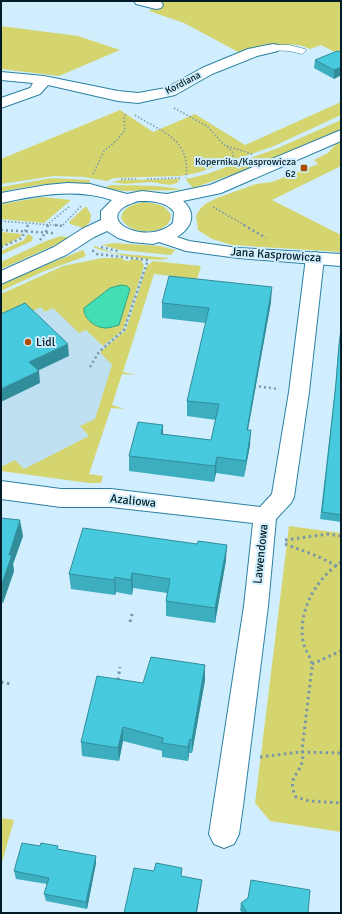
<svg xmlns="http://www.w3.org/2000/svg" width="342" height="914" font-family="Signika,sans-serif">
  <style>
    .built { fill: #bfe0f1 }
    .green { fill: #d5d570 }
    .water { fill: #43deb1; stroke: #30a488 }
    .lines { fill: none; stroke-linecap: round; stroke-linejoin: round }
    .service-casing { stroke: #2b80a2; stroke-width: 1 }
    .minor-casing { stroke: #2b80a2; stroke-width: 2 }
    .tertiary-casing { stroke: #2b80a2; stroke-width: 2 }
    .path-far2 { stroke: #7b97a5; stroke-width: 1.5; stroke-dasharray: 1.5 2; stroke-linecap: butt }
    .path-far1 { stroke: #7b97a5; stroke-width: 2.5; stroke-dasharray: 2 3; stroke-linecap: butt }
    .path { stroke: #7b97a5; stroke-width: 3; stroke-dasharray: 2.5 3.5; stroke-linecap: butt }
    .service { fill: #fff; fill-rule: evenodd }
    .minor { fill: #fff; fill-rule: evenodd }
    .tertiary { fill: #fff; fill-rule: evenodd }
    .wall { fill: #3daebf }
    .shaded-wall { fill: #328d9b }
    .building { fill: #47cade; stroke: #328d9b }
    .poi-dot { fill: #ac4d00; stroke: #d0eefd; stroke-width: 1.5 }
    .labels { text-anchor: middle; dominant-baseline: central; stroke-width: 4; stroke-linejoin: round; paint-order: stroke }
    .far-street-label { font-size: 10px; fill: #031c27; stroke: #d0eefd }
    .far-poi-label { font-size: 10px; fill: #031c27; stroke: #d0eefd; text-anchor: end }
    .street-label { font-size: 12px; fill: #031c27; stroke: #d0eefd }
    .poi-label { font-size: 12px; fill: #031c27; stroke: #d0eefd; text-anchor: start }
  </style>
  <rect width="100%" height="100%" fill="#d0eefd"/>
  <polygon class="built" points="106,266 147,271 77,480 1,470 1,313"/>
  <g class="green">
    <path d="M162,1H341V55L321,45L310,49C291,39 262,48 242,54L184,23L149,11Z"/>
    <polygon points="1,26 78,36 120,50 59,76 1,69"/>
    <polygon points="341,102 341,115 274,146 197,173 180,176 114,178 107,181 84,177 54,176 1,184 1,159 120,110 153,132 195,114 245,145"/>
    <polygon points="341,120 341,129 240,172 193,188 186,180 186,179 207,174 278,148"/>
    <polygon points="341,142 341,166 272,200 341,235 341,252 232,245 212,239 198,230 196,216 200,209 205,204 217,198 256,184 272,182 318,164 314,160 328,153 335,145"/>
    <path d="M52,178L90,180V182L87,186C57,180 30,186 1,192V187Z"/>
    <polygon points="180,179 177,183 170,185 151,182 125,184 112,182 120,180"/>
    <path d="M111,185C135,186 158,184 182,190L123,191L104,188Z"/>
    <polygon points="43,197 71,200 44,223 1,219 1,204"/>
    <path d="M144,202C155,203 165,204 171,215C171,236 127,237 121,217C124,206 134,204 144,202Z"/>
    <polygon points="86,206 91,215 90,222 84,228 70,224 69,222"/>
    <polygon points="1,232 23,234 17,239 1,247"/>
    <polygon points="28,234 33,237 32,241 1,255 1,251 24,240"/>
    <polygon points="61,236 71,238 1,269 1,262 46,241"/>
    <polygon points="113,243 160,246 175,250 171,255 120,250 102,245"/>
    <path d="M95,246L113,253L169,258C157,264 106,253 93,247Z"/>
    <polygon points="83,250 86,255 84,257 42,272 1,291 1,285 26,273"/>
    <polygon points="102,258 123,258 123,260 130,261 131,259 141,260 144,266 123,330 103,346 86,330 79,333 53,308 45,312 41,307 1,325 1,294 63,266"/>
    <polygon points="153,261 201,266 197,279 154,274 123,372 136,375 122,374 112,405 125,409 111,408 89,474 103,476 101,483 89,483 1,471 1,467 15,460 24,469 89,436 80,426 95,419 112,365 100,352 126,330 147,266"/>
    <polygon points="289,526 341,533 341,832 270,821 255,803"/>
    <polygon points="1,818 14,820 1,866"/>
  </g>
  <path class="water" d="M121,285L127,286L130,289L119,325C115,326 110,328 106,328C96,328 83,319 84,308L110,288Z"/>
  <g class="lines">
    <defs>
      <polygon id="service" points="273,45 289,45 305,49 306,51 302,54 289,51 270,50 269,48 270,46"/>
      <g id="minor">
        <polygon points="134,1 161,2 163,5 161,8 156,9 136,4"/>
        <polygon points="273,44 278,45 280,48 278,51 257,56 212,74 175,95 138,103 118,101 48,85 40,94 1,108 1,98 30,88 33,83 1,80 1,72 44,76 118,91 138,93 166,88 202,68 248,49"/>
        <polygon points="315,252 321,254 324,258 309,392 294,497 291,503 276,519 268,606 243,806 239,834 234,844 224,848 214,844 209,834 244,606 253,523 111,507 61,507 1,499 1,481 61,489 111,489 260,507 272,494 289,392 306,258 309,254"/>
      </g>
      <path id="tertiary" d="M341,130V141L221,193L183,201C197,213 192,228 177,237L189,241L238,248L341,254V266L238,258L186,251L159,242L153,244L131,242L118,238L107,231L94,237L66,255L1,284V271L54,247L82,229L101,220V211L112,200C75,188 38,195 1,203V193L46,185L68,183L90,184L127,194L142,191L167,194L210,185ZM138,201C151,201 166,201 174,212L173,223C150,245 99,224 124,207C128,204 134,203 138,201Z"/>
    </defs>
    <use href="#service" class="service-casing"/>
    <use href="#minor" class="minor-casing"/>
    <use href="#tertiary" class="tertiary-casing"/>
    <g class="path-far2">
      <polyline points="174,108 207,126 224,145 252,154"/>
      <path d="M135,115C163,133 191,139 186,178"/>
      <polyline points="227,147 232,151 235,162"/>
      <polyline points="93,174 104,151 117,140 125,130 124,118 126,113"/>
      <polyline points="121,179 136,179"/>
      <polyline points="147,179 182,178"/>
      <polyline points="213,207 246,226"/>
      <polyline points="1,221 64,226"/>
      <polyline points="63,225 81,206"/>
      <polyline points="27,226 29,223"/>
      <polyline points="47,226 48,224 70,206"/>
    </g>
    <g class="path-far1">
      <polyline points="55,225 64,226"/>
      <polyline points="244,225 266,238"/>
      <polyline points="1,230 53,233"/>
      <polyline points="40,240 46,232 48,225"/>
      <polyline points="1,247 22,238 28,225"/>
      <polyline points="101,247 118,251"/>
      <polyline points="90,367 99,352 124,330 148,260 97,254 92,250"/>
      <polyline points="254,386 279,389"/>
    </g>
    <g class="path">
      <polyline points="285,540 328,534 341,536"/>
      <polyline points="285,544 317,556 341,568"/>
      <path d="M341,562C316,579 298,610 303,641C304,650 312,657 312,667L302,750C307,774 284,773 296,797L309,801L341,803"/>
      <polyline points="130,622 133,611"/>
      <polyline points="312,664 341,651"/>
      <polyline points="118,680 120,667"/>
      <polyline points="1,682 11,684"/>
      <polyline points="260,757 300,752 341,753"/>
    </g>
    <use href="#service" class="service"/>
    <use href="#minor" class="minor"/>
    <use href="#tertiary" class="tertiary"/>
  </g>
  <g class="wall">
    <polygon points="341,52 341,75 334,79 314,68 315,60"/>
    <polygon points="271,302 248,430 250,445 244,477 216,473 214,482 129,471 129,456 163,425 163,434 211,440 216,420 187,416 187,401 206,323 162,318 162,303"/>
    <polygon points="341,329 341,522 320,519 335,390 338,352"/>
    <polygon points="1,518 23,536 13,564 14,571 3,603 1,602"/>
    <polygon points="197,544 226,560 215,623 166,616 166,601 167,593 133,588 132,595 116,592 115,595 71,589 69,574"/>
    <polygon points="205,680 192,753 189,753 188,761 162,757 162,751 123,741 119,761 82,756 81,742 143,683"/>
    <polygon points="40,846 96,856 96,863 87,909 46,901 44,894 47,884 16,879 14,871"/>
    <polygon points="241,903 308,913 242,913 240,910"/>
  </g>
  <g class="shaded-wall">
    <polygon points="341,67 341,75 334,79 334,70"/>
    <polygon points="272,287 271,302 245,445 247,430"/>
    <polygon points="68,344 69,356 31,374 29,362"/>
    <polygon points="39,371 40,383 1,402 1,389"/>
    <polygon points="163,425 163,441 161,434"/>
    <polygon points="251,430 250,445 244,477 246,461"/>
    <polygon points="217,457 216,473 214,482 215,466"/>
    <polygon points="20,520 23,536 13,564 14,571 3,603 1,591 1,586 9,555"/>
    <polygon points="227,545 226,560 215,623 215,608"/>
    <polygon points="132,573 133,588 132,595 131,580"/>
    <polygon points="115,577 116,592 115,595 114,580"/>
    <polygon points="205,665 205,680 192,753 192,740"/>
    <polygon points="123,727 123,741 119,761 118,748"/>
    <polygon points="190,739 189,753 188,761 188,747"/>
    <polygon points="96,856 96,863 87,909 86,902"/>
    <polygon points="202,880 201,887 197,913 196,913"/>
  </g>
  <g class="building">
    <polygon points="337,51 341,52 341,67 334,70 315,60"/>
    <polygon points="169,276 272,287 247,430 251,430 246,461 217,457 215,466 129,456 138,422 163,425 161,434 211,440 219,404 187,401 209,308 162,303"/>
    <polygon points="25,303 68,344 29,362 39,371 1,389 1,314"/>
    <polygon points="341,329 341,515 322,512 336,383 339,345"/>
    <polygon points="1,518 20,520 9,555 12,555 1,586"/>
    <polygon points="83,528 197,544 198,541 227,545 215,608 166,601 170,579 132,573 131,580 115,577 114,580 69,574"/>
    <polygon points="151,657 205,665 192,740 190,739 188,747 162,743 163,738 123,727 118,748 81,742 97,676 143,683"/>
    <polygon points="22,843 40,846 41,843 58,846 57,849 96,856 86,902 44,894 49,878 14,871"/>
    <polygon points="156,863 182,868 181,876 202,880 196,913 124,913 134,868 154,871"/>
    <polygon points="251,880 310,890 308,913 246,913 246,911 241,903 248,898"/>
  </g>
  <g class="poi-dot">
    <rect x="300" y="164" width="8" height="8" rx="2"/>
    <circle cx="28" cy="342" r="4"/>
  </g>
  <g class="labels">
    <g class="far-street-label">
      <text transform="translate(183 83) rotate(-27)">Kordiana</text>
    </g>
    <g class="far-poi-label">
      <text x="296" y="162">Kopernika/Kasprowicza<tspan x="296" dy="12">62</tspan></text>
    </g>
    <g class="street-label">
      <text transform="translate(276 255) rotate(4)">Jana Kasprowicza</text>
      <text transform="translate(133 501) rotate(6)">Azaliowa</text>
      <text transform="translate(261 554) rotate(-84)">Lawendowa</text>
    </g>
    <g class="poi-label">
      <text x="36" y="342">Lidl</text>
    </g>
  </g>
  <rect width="342" height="914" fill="none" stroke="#031c27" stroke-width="4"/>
</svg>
